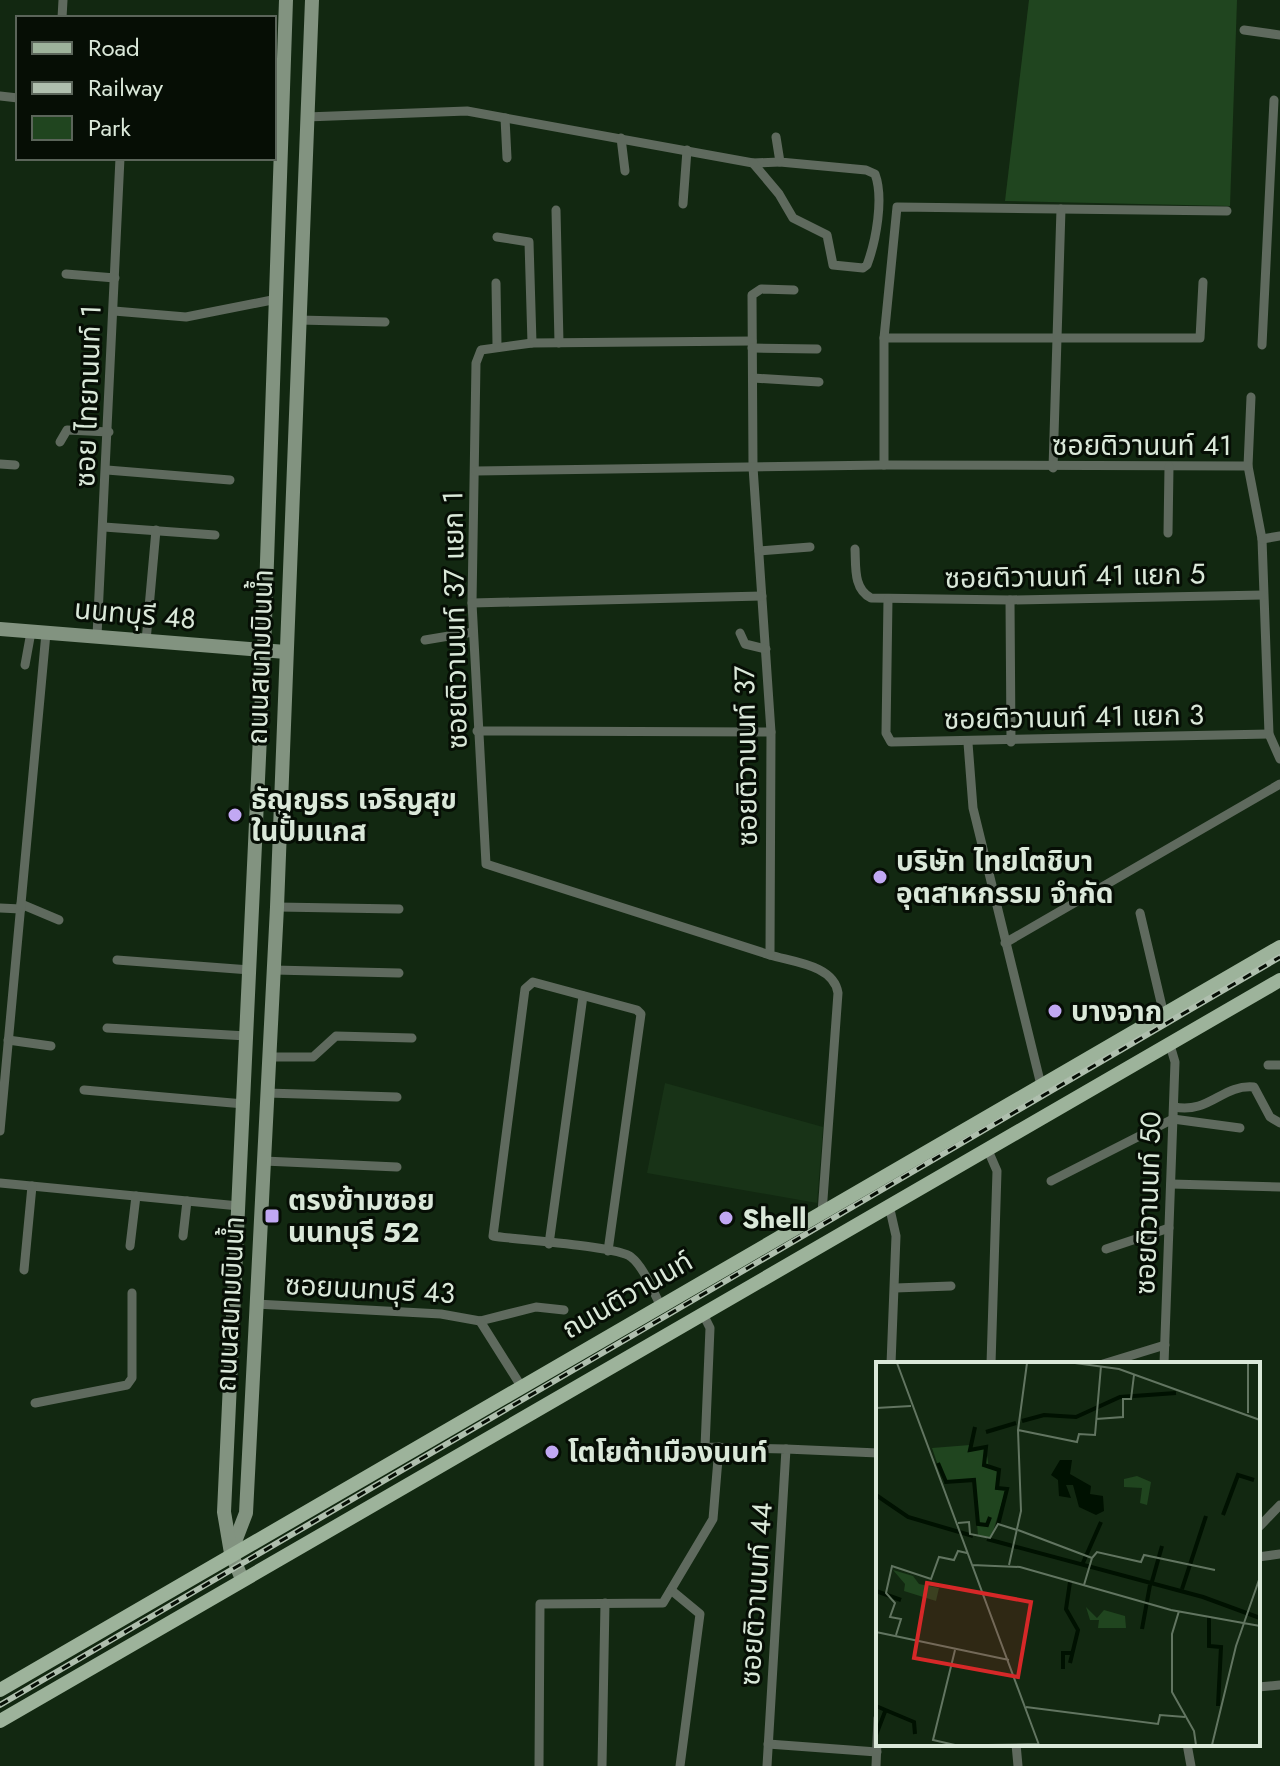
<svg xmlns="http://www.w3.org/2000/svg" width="1280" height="1766" font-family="Jost,'Noto Sans Thai',sans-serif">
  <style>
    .built { fill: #183317 }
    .green { fill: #20451f }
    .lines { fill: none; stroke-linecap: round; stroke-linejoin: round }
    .street { stroke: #5f6a5e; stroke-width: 9 }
    .secondary { stroke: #829380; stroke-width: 14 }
    .primary { stroke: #9db39b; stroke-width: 14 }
    .rail-casing { stroke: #afbfae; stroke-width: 6 }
    .rail { stroke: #060e05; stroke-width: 3; stroke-dasharray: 9; stroke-linecap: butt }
    .poi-dot { fill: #c1a8f3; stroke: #060e05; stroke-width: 3 }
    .labels { text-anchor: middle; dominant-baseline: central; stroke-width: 6; stroke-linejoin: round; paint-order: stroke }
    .street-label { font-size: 28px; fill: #dae8d9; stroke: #060e05 }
    .poi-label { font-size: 28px; font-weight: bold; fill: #dae8d9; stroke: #060e05; text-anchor: start }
    .inset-river { fill: none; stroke: #001101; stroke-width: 4 }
    .inset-road { fill: none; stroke: #627561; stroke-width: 2 }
    .view { fill: #d62828; fill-opacity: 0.15; stroke: #d62828; stroke-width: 4 }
    .inset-edge { fill: none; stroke: #dae8d9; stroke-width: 4 }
  </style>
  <rect width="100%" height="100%" fill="#122811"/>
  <polygon class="built" points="665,1083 823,1127 817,1203 647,1173"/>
  <polygon class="green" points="1029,0 1237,0 1230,206 1005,201"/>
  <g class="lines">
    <g class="street">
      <polyline points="62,18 63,0"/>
      <polyline points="1244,30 1280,35"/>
      <polyline points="0,96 18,98"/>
      <polyline points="306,117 467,111 753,163 780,162"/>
      <polyline points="505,118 507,158"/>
      <polyline points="621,138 625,171"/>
      <path d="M753,163L779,194L793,218L827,235L833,265L863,268L867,265C876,241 884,198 875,174L866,170L780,162L776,137"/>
      <polyline points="683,204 687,150"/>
      <polyline points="556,210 559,343"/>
      <polyline points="497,237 529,242 532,343"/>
      <polyline points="66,274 115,278"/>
      <polyline points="496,283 497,345"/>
      <path d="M794,290L761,289L752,295L753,467L771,732L770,955C793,962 834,965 838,993L822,1213"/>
      <polyline points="114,311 186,317 277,299"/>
      <polyline points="298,320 385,322"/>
      <polyline points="884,338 1200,338 1203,282"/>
      <polyline points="752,341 532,343 481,350 476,363 472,603 486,864 770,955"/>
      <polyline points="1262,345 1274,100"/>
      <polyline points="752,348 817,349"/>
      <polyline points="753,378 819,382"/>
      <polyline points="1251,397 1248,466 1262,539 1269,734 1280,759"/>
      <polyline points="60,442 67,430 109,432"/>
      <polyline points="0,464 15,465"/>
      <polyline points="884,465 884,338 897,207 1227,211"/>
      <polyline points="1053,468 1061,209"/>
      <polyline points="107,470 230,480"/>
      <polyline points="476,471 884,465 1248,466"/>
      <polyline points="104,527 215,535"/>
      <polyline points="1168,533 1169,467"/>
      <polyline points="1262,539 1280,536"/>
      <path d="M855,549C856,566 853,589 871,598L1010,600L1263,595"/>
      <polyline points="759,551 810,547"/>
      <polyline points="888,599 886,733 891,742 1269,734"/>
      <polyline points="1010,600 1011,742"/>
      <polyline points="472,603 762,596"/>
      <polyline points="740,633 745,644 766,649"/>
      <polyline points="97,636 120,158"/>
      <polyline points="425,640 473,632"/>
      <polyline points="146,641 156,530"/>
      <polyline points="25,665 31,632"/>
      <polyline points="477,731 771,732"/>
      <polyline points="968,743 973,808 1041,1085"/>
      <polyline points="21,904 59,920"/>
      <polyline points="277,907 399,909"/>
      <polyline points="0,908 21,909"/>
      <polyline points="1140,913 1164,1015"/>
      <polyline points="1005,943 1280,784"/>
      <polyline points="117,960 250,970"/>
      <polyline points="274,970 399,973"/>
      <polyline points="107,1028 247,1036"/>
      <polyline points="8,1040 51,1046"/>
      <polyline points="269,1057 313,1057 336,1036 412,1038"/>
      <polyline points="1268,1065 1280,1065"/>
      <polyline points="84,1090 244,1104"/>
      <polyline points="267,1093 397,1097"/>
      <path d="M1174,1107C1210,1114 1222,1084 1254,1087L1270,1117L1280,1123"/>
      <polyline points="0,1131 46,633"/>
      <polyline points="987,1148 997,1171 991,1364"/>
      <polyline points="264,1161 397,1167"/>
      <polyline points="1051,1181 1173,1119 1240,1128"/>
      <polyline points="0,1183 239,1206"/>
      <polyline points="1171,1184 1280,1187"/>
      <polyline points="889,1205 896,1236 891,1364"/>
      <polyline points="183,1236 187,1201"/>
      <polyline points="549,1244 583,996"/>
      <polyline points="130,1246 136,1196"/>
      <polyline points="1106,1249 1169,1228"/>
      <path d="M608,1251L641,1014L637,1010L533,982L525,989L493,1236C517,1240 618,1246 631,1257C644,1267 653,1292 661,1306"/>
      <polyline points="24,1270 32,1186"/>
      <polyline points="895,1288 951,1286"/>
      <polyline points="256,1304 441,1314 480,1321"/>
      <polyline points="703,1314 710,1328 705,1447 786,1449 767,1766"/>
      <polyline points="480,1321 536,1307 564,1310"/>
      <polyline points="480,1321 521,1386"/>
      <polyline points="1103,1364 1165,1345"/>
      <polyline points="1164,1364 1175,1062 1170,1045"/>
      <polyline points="35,1403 127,1385 132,1378 132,1293"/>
      <polyline points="786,1449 878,1453"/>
      <polyline points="1258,1528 1280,1505"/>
      <polyline points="1258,1557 1280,1554"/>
      <polyline points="671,1590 700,1614 680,1766"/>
      <polyline points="1258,1687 1280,1685"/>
      <polyline points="768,1744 877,1752"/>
      <polyline points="1016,1744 1018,1766"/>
      <polyline points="1187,1744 1191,1766"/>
      <polyline points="539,1766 540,1604 663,1603 713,1519 719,1447"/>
      <polyline points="602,1766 605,1603"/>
      <polyline points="876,1766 878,1718"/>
    </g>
    <g class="secondary">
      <polyline points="0,629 286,652"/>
      <polyline points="231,1552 246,1513 277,907 312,0"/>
      <polyline points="242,1579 231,1553 224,1512 264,650 286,0"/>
    </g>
    <g class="primary">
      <polyline points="0,1690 1280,947"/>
      <polyline points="0,1721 1280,980"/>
    </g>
    <defs>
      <polyline id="rail" points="0,1705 1280,957"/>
    </defs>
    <use href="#rail" class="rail-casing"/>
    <use href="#rail" class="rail"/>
  </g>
  <g class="poi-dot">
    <circle cx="235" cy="815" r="8"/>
    <circle cx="880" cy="877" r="8"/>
    <circle cx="1055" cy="1011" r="8"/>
    <rect x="264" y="1208" width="16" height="16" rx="4"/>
    <circle cx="726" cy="1218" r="8"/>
    <circle cx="552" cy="1452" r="8"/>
  </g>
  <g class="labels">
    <g class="street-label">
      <text transform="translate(88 396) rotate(-88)">ซอย ไทยานนท์ 1</text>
      <text x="1142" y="445">ซอยติวานนท์ 41</text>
      <text transform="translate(1075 576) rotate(-1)">ซอยติวานนท์ 41 แยก 5</text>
      <text transform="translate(135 614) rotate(5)">นนทบุรี 48</text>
      <text transform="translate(455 620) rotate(-91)">ซอยติวานนท์ 37 แยก 1</text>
      <text transform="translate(260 657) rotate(-88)">ถนนสนามบินน้ำ</text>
      <text transform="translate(1074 717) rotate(-1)">ซอยติวานนท์ 41 แยก 3</text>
      <text transform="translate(746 756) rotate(-91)">ซอยติวานนท์ 37</text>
      <text transform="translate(1148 1203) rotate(-88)">ซอยติวานนท์ 50</text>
      <text transform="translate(370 1289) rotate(3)">ซอยนนทบุรี 43</text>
      <text transform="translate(627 1295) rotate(-30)">ถนนติวานนท์</text>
      <text transform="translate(230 1304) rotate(-87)">ถนนสนามบินน้ำ</text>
      <text transform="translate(756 1594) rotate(-86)">ซอยติวานนท์ 44</text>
    </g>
    <g class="poi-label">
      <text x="251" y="799">ธัญญธร เจริญสุข<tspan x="251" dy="32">ในปั้มแกส</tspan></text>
      <text x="896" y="861">บริษัท ไทยโตชิบา<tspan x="896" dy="32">อุตสาหกรรม จำกัด</tspan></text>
      <text x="1071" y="1011">บางจาก</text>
      <text x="288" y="1200">ตรงข้ามซอย<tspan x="288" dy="32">นนทบุรี 52</tspan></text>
      <text x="742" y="1218">Shell</text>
      <text x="568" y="1452">โตโยต้าเมืองนนท์</text>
    </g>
  </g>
  <g transform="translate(876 1362)">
    <rect width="384" height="384" fill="#122811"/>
    <path d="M94,83V88L110,86L113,107H122L121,125L130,127L115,176L102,173L97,119L68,121L56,86ZM261,114L275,120L271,143L264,141L266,126L248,125V117ZM17,208L37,214L43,222L63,226L60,239L28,229L29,222ZM210,245L221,256L228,248L249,254L250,266H222L223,258H214Z" fill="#20451f"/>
    <path d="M184,98H196L194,112L215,124L214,132L227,134L228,149L220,153L203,145L197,123H190L195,136L183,134L182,118L175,113Z" fill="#001101"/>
    <path class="inset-river" d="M146,59L168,53L200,55L244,35L300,31M99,65L94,88L110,85L108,103L123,108L121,126L131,127L122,163M110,70L140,61M62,101L70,120L98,118L102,162L111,163L114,155M0,133L32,155L97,174M347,153L362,113L378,118M111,177L327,235L384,256M206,203L225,160M194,220L190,247L202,268L194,301M275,223L286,184M306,227L330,154M0,229L25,238M333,254V284L345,285L342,344M266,267L274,223M187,307V291H196M0,344L38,360L39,372M0,373L10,347"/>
    <path class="inset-road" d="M21,1L163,383M199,1L243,7L384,58M372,1V51M0,46L35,44M220,57L247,55V37H255L258,13M142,68L201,80L203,72L219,73L225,4M82,161L93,160L94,172L114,176L122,162L141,168M142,168L216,196M216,196L221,190L265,200L268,193L339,208M96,203L144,205L295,248L384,264M133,203L145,149L142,68L151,1M208,223L216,196M303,249L296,272V330L318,369L320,383M0,270L133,298M20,273L25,257L14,255L19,241L10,231L16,204L55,217L63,195L78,198L82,189L91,191M150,345L282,362L284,353L309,355M79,383L57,378L79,288M111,383L163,382M336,383L360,284L384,215"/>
    <path class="view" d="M51,221L155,240L142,315L38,296Z"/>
    <rect width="384" height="384" class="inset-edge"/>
  </g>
  <rect x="16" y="16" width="260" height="144" fill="#060e05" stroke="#5b655a" stroke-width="2"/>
  <rect x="32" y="42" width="40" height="12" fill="#9db39b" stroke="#5b655a" stroke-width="2"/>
  <text x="88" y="56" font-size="24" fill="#dae8d9">Road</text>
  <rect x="32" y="82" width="40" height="12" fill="#afbfae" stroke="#5b655a" stroke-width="2"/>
  <text x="88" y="96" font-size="24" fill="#dae8d9">Railway</text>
  <rect x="32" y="116" width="40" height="24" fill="#20451f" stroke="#5b655a" stroke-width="2"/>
  <text x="88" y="136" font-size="24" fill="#dae8d9">Park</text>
</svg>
